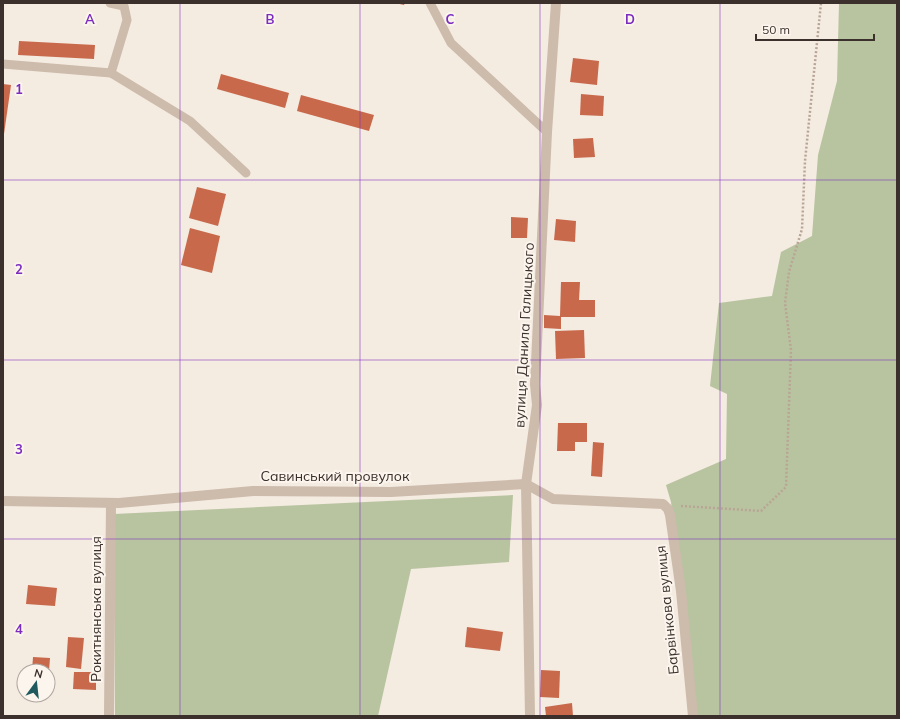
<svg xmlns="http://www.w3.org/2000/svg" width="900" height="719" font-family="Mulish,sans-serif">
  <style>
    .green { fill: #b8c4a0 }
    .building { fill: #c8694b }
    .lines { fill: none; stroke-linecap: round; stroke-linejoin: round }
    .path { stroke: #b9a596; stroke-width: 2.5; stroke-dasharray: 2 2; stroke-linecap: butt }
    .service { stroke: #cdbbac; stroke-width: 9 }
    .minor { stroke: #cdbbac; stroke-width: 10 }
    .grid { fill: none; stroke: #7b2cbf; stroke-width: 1; stroke-opacity: 0.55 }
    .labels { text-anchor: middle; dominant-baseline: central; stroke-width: 4; stroke-linejoin: round; paint-order: stroke }
    .street-label { font-size: 14px; fill: #3b302b; stroke: #fbf5ee }
    .grid-label { font-size: 13px; text-anchor: middle; font-weight: bold; fill: #7b2cbf; stroke: #fbf5ee; stroke-width: 4; stroke-linejoin: round; paint-order: stroke }
  </style>
  <rect width="100%" height="100%" fill="#f4ebe1"/>
  <g class="green">
    <polygon points="839,3 897,3 897,716 694,716 671,502 666,485 726,459 727,394 710,386 719,303 772,296 781,252 812,236 818,155 837,81"/>
    <polygon points="513,495 509,562 411,569 378,716 115,716 114,514"/>
  </g>
  <g class="building">
    <polygon points="395,3 405,3 404,5"/>
    <polygon points="19,41 95,45 94,59 18,55"/>
    <polygon points="573,58 599,61 597,85 570,82"/>
    <polygon points="221,74 289,93 285,108 217,89"/>
    <polygon points="3,84 11,85 4,134 3,134"/>
    <polygon points="581,94 604,96 603,116 580,115"/>
    <polygon points="301,95 374,115 369,131 297,111"/>
    <polygon points="593,138 595,157 574,158 573,139"/>
    <polygon points="197,187 226,194 218,226 189,218"/>
    <polygon points="511,217 528,218 527,238 511,238"/>
    <polygon points="556,219 576,221 575,242 554,240"/>
    <polygon points="190,228 220,236 212,273 181,265"/>
    <polygon points="561,282 580,282 579,300 595,300 595,317 561,317 561,329 544,328 544,315 560,316"/>
    <polygon points="584,330 585,358 556,359 555,331"/>
    <polygon points="558,423 587,423 587,442 575,442 575,451 557,451"/>
    <polygon points="593,442 604,443 602,477 591,476"/>
    <polygon points="28,585 57,588 55,606 26,604"/>
    <polygon points="467,627 503,632 500,651 465,647"/>
    <polygon points="68,637 84,638 81,669 66,667"/>
    <polygon points="33,657 50,658 49,671 32,671"/>
    <polygon points="541,670 560,671 559,698 540,697"/>
    <polygon points="74,672 96,672 96,690 73,689"/>
    <polygon points="572,703 573,716 546,716 545,707"/>
  </g>
  <g class="lines">
    <polyline class="path" points="681,506 761,511 786,487 791,350 785,303 789,272 802,229 805,161 821,3"/>
    <g class="service">
      <polyline points="110,3 124,6 127,20 111,73 190,121 246,173"/>
      <polyline points="430,3 451,43 547,132"/>
      <polyline points="3,64 111,73"/>
    </g>
    <g class="minor">
      <polyline points="3,501 119,503 253,491 391,492 526,484 553,499 663,504 668,509 670,515 681,591 693,716"/>
      <polyline points="109,716 111,503"/>
      <polyline points="530,716 526,484 537,405 535,384 547,132 556,3"/>
    </g>
  </g>
  <path class="grid" d="M180,3V716M360,3V716M540,3V716M720,3V716M3,180H897M3,360H897M3,539H897"/>
  <g class="labels">
    <g class="street-label">
      <text transform="translate(524 335) rotate(-87)">вулиця Данила Галицького</text>
      <text x="335" y="476">Савинський провулок</text>
      <text transform="translate(96 609) rotate(-90)">Рокитнянська вулиця</text>
      <text transform="translate(667 610) rotate(-96)">Барвінкова вулиця</text>
    </g>
  </g>
  <g class="grid-label">
    <text x="90" y="24">A</text>
    <text x="270" y="24">B</text>
    <text x="450" y="24">C</text>
    <text x="630" y="24">D</text>
    <text x="19" y="94">1</text>
    <text x="19" y="274">2</text>
    <text x="19" y="454">3</text>
    <text x="19" y="634">4</text>
  </g>
  <rect width="900" height="719" fill="none" stroke="#3b302b" stroke-width="8"/>
  <g transform="translate(36 683) rotate(15)"><circle r="19" fill="#fbf5ee" stroke="#aea6a0"/>
  <path d="M0-3L7 15L0 10L-7 15Z" fill="#1f5a5e"/>
  <text y="-6" font-size="11" font-weight="bold" text-anchor="middle" fill="#3b302b">N</text>
  </g>
  <path d="M756 34v6h118v-6" fill="none" stroke="#3b302b" stroke-width="2"/>
  <text x="762" y="34" font-size="12" fill="#3b302b" stroke="#fbf5ee" stroke-width="3" paint-order="stroke">50 m</text>
</svg>
